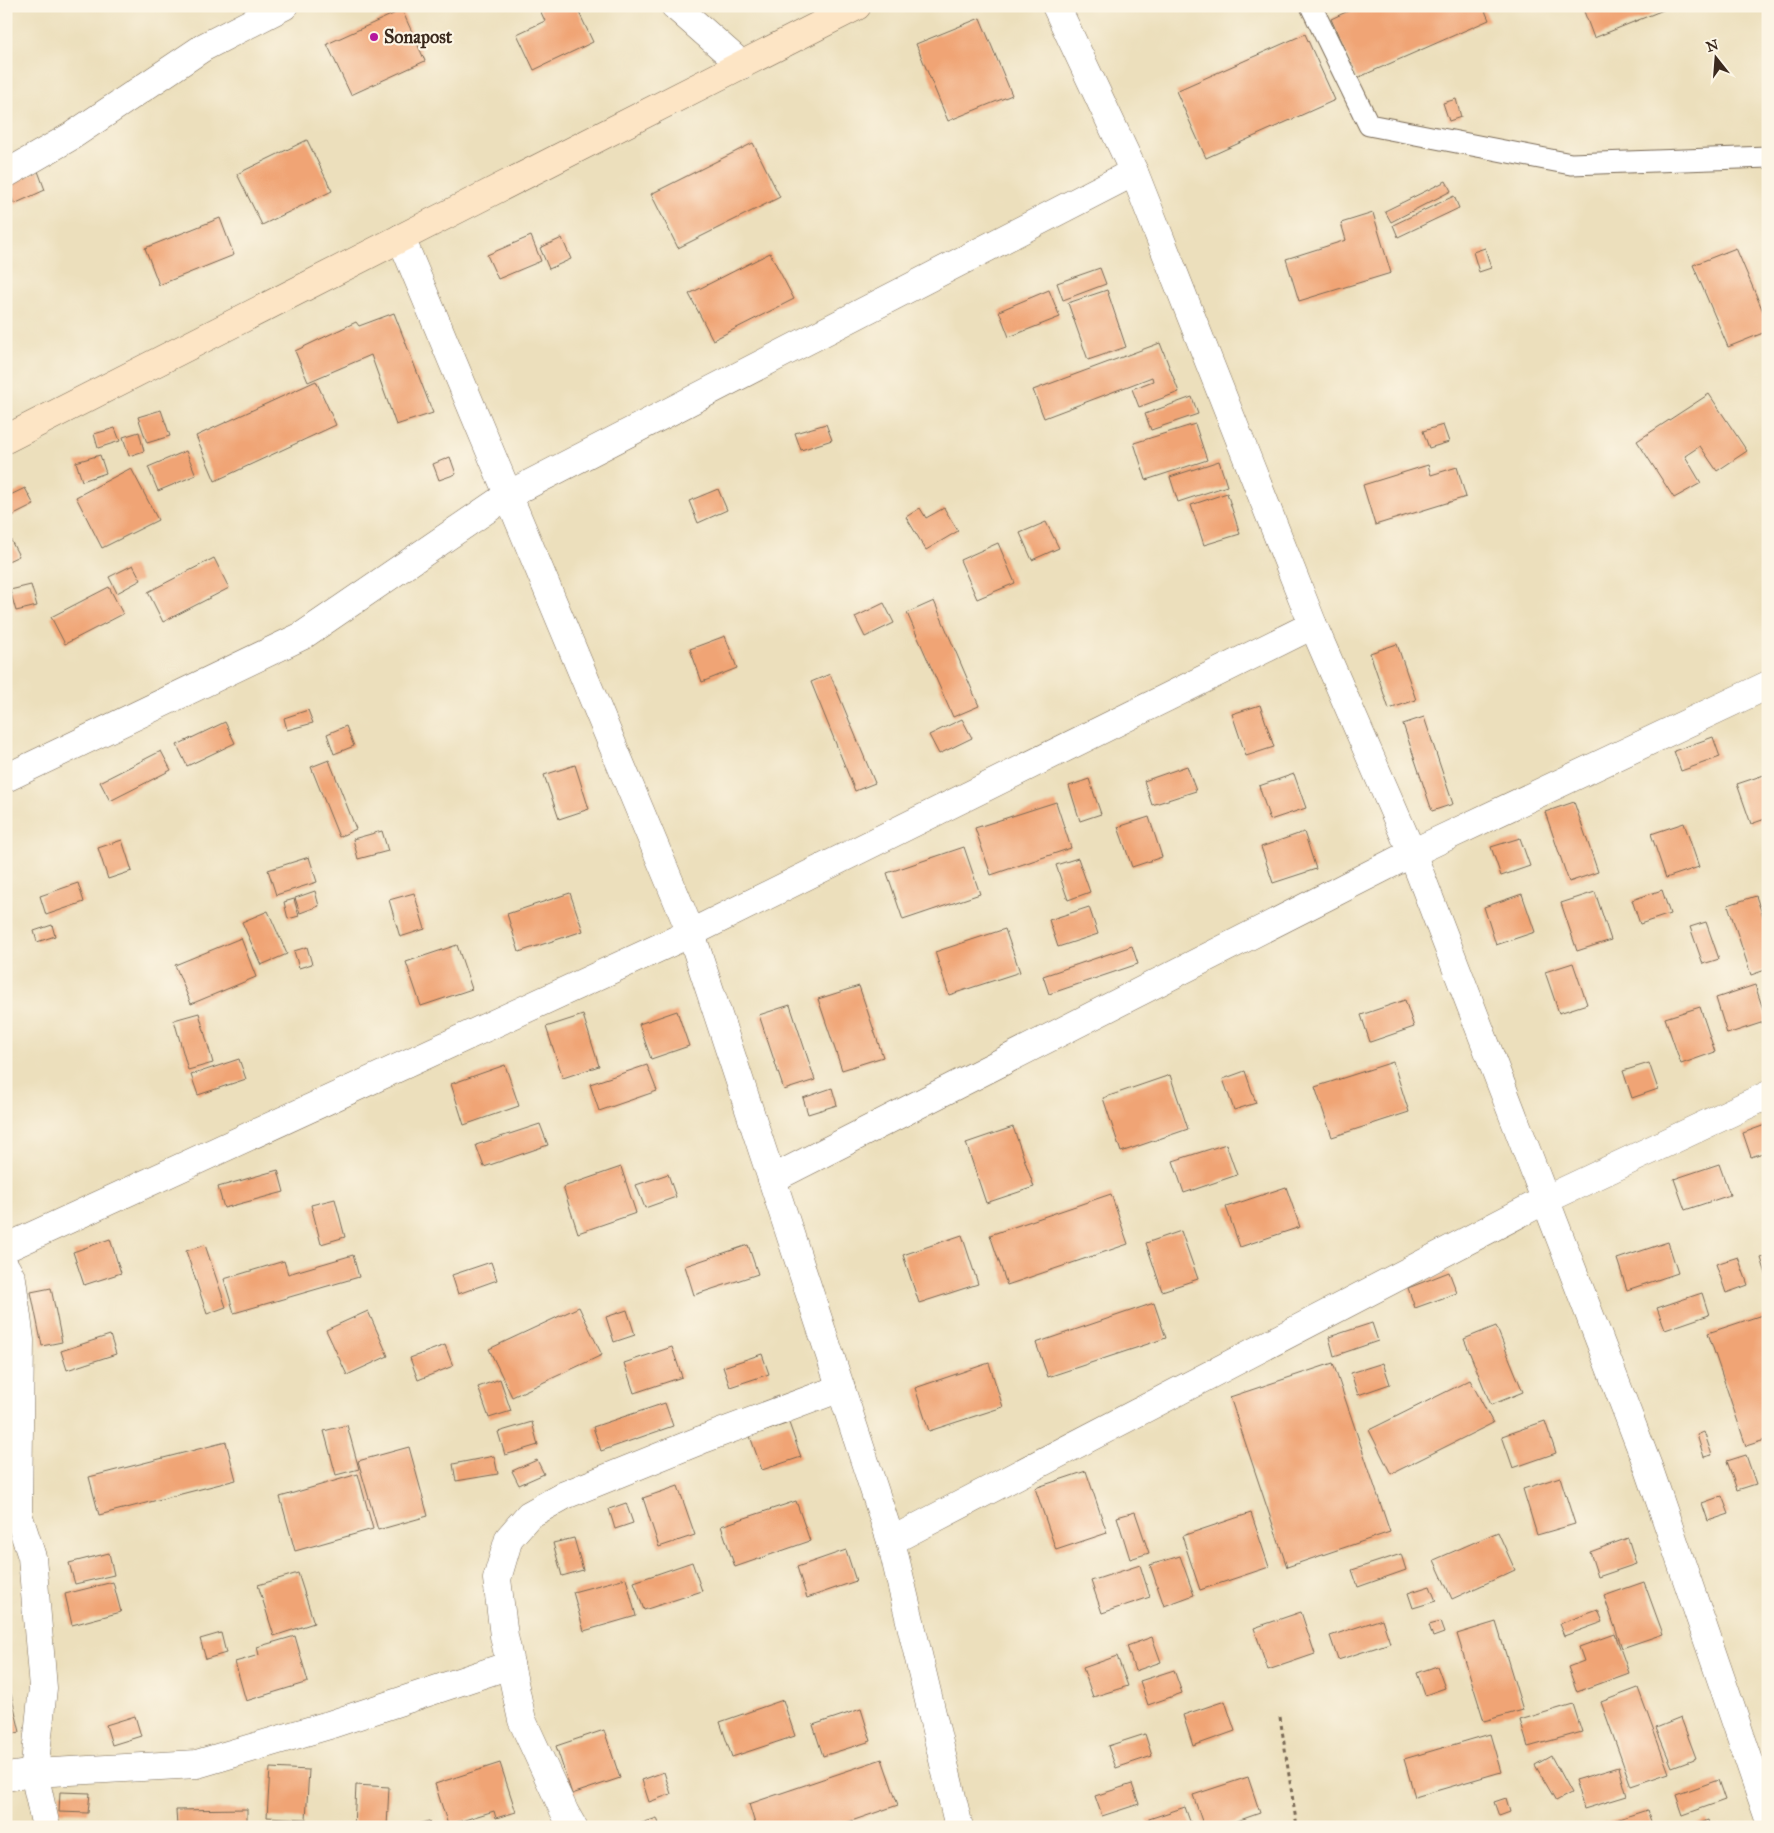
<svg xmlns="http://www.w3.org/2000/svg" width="1774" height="1833" font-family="'IM FELL Great Primer',serif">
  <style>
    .building { fill: #f0a475 }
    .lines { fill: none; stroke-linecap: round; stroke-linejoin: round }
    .service-casing { stroke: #796955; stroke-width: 23 }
    .minor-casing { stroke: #796955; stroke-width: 29 }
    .tertiary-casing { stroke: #796955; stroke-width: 29 }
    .secondary-casing { stroke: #796955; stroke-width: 29 }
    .path { stroke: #796955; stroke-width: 3; stroke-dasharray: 4 4; stroke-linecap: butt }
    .service { stroke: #fff; stroke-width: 21 }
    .minor { stroke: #fff; stroke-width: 28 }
    .tertiary { stroke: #fff; stroke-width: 28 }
    .secondary { stroke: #fde5c5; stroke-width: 28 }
    .poi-dot { fill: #b5179e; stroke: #fcf5e5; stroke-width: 2 }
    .labels { text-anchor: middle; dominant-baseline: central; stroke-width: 4.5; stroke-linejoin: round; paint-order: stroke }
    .poi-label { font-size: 18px; font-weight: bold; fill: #3b2a1e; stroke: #fcf5e5; text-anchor: start }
  </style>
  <rect width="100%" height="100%" fill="#fcf5e5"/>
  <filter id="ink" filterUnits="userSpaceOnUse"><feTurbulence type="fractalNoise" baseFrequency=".02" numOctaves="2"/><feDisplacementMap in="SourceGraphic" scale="10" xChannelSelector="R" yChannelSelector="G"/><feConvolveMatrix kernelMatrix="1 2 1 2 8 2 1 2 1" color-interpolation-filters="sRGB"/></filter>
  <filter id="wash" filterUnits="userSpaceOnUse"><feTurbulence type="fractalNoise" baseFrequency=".0096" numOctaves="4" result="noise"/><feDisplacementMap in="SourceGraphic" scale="20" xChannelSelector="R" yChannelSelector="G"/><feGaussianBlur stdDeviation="1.12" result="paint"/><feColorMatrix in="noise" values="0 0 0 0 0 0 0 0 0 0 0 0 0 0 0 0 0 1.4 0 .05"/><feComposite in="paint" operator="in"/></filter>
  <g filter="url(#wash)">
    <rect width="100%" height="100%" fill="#ecdfbc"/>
    <g id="blocks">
      <g class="building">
        <polygon points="543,6 576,6 593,42 534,70 517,34 545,21 539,8"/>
        <polygon points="1359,6 1483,6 1489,20 1357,78 1331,19"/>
        <polygon points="1582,6 1673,6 1594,38"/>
        <polygon points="402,10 425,61 351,95 327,44"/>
        <polygon points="980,18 1012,95 948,121 916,44"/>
        <polygon points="1305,34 1335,100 1206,158 1176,91"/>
        <polygon points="1456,99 1461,117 1449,121 1443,103"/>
        <polygon points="307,140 332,191 262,225 237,174"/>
        <polygon points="753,143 780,197 678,248 651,194"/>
        <polygon points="38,171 45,190 14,204 7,185"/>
        <polygon points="1446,181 1451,191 1391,222 1385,211"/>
        <polygon points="1454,196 1459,208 1398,237 1393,225"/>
        <polygon points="1373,213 1391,273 1299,301 1286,259 1346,240 1341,223"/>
        <polygon points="220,218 234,255 159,285 145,248"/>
        <polygon points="531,236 541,261 498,279 487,255"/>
        <polygon points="562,238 571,259 549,269 540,248"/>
        <polygon points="1485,248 1491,268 1479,272 1473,252"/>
        <polygon points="1736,248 1768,323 1768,331 1728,347 1693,265"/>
        <polygon points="770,253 794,299 713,340 689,294"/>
        <polygon points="1100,268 1106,284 1063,300 1057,283"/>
        <polygon points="1049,290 1060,317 1009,337 999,311"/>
        <polygon points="1107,290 1126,347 1088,360 1068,303"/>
        <polygon points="394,313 433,413 396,425 371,355 308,382 295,351 356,322 359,326"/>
        <polygon points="1160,343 1179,392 1139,407 1132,389 1153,381 1152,377 1044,418 1033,390"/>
        <polygon points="316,381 336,425 215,481 196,436"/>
        <polygon points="1709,394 1747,451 1717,471 1700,446 1685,456 1701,483 1674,498 1637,441"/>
        <polygon points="1192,397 1198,414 1151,430 1145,414"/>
        <polygon points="161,410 170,436 147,443 138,417"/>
        <polygon points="826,424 832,440 801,450 795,433"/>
        <polygon points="1195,424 1207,460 1146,480 1134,443"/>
        <polygon points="1443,425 1449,442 1429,448 1423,431"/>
        <polygon points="115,428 120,441 98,448 94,434"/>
        <polygon points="139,432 144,451 129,456 123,437"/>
        <polygon points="186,451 196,475 158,491 148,467"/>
        <polygon points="100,455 106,473 82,481 76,462"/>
        <polygon points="450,457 456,474 439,480 433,464"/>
        <polygon points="1219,461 1227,486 1178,502 1170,477"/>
        <polygon points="1428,465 1431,475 1457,467 1466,497 1375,525 1363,485"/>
        <polygon points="131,468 158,520 102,548 76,497"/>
        <polygon points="25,488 34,505 8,518 6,497"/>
        <polygon points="718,489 727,510 698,523 689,501"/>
        <polygon points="1227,493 1240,534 1204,545 1191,505"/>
        <polygon points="920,508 926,518 944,508 958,531 926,550 906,517"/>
        <polygon points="1046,522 1059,548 1032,560 1020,533"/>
        <polygon points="6,531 19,556 6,562"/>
        <polygon points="998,543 1015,583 977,599 960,560"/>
        <polygon points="214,558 229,588 163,622 148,592"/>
        <polygon points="133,565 141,580 117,593 109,577"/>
        <polygon points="31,585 37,606 16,611 10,590"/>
        <polygon points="109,587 123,614 65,644 51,617"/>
        <polygon points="934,601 979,706 953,717 907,613"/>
        <polygon points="884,603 894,623 865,637 855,617"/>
        <polygon points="725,636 737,668 702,682 690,649"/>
        <polygon points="1397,644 1416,700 1389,709 1370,653"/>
        <polygon points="830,674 875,783 855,791 811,682"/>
        <polygon points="1260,705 1274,747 1246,756 1232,714"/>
        <polygon points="308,710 313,723 287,730 284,718"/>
        <polygon points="1424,717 1453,804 1432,811 1403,724"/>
        <polygon points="962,719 972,738 939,754 929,735"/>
        <polygon points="225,722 235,743 187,766 177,745"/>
        <polygon points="346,726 354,746 334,754 327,734"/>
        <polygon points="1713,737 1720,757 1681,771 1674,751"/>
        <polygon points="161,751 171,770 110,801 100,782"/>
        <polygon points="329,760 356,829 339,837 311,767"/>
        <polygon points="575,765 589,809 559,819 544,775"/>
        <polygon points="1187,766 1196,791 1152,805 1144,781"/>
        <polygon points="1294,774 1306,808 1270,820 1259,786"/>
        <polygon points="1767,774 1768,818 1751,824 1737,784"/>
        <polygon points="1089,779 1101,814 1080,821 1069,786"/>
        <polygon points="1056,802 1071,848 991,875 975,828"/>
        <polygon points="1574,802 1598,872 1569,882 1545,812"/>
        <polygon points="1149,817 1162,857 1132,867 1118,827"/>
        <polygon points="1684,823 1699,867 1666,878 1651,834"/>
        <polygon points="382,831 388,851 358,859 353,839"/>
        <polygon points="1304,832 1316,869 1273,883 1261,847"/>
        <polygon points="1520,838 1530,866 1501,876 1491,847"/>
        <polygon points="122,840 132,871 108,879 98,848"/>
        <polygon points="964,847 980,894 903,920 887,873"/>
        <polygon points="309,857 317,882 276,895 268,870"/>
        <polygon points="1078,858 1090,892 1068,900 1056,865"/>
        <polygon points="78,883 84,902 46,915 40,896"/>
        <polygon points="1662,890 1670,914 1640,924 1632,900"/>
        <polygon points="315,891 319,906 300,913 295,898"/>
        <polygon points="1595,892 1611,940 1577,951 1561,903"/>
        <polygon points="414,893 425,929 400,937 389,900"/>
        <polygon points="570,893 583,931 519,952 507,914"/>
        <polygon points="1522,894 1535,932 1496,945 1484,907"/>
        <polygon points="1756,896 1768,931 1768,969 1751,975 1728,905"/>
        <polygon points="294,899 299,916 288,919 284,902"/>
        <polygon points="1089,907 1098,934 1058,947 1049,920"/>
        <polygon points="268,911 287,954 261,965 242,922"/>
        <polygon points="1706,922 1719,959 1703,964 1690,927"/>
        <polygon points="52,925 55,936 37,942 34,931"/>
        <polygon points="1005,929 1020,972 949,995 935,952"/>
        <polygon points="241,938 256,977 191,1004 175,965"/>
        <polygon points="457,945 472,989 421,1006 406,962"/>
        <polygon points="1132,946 1138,964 1049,994 1043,976"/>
        <polygon points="307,947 312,964 299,968 294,951"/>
        <polygon points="1573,963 1587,1004 1559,1013 1545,972"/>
        <polygon points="1755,985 1767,1021 1727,1034 1716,998"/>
        <polygon points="859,986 883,1057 842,1070 818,999"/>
        <polygon points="1405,1000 1414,1027 1370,1042 1361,1015"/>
        <polygon points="790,1005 815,1080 784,1090 759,1015"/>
        <polygon points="1700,1007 1715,1052 1681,1064 1665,1018"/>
        <polygon points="677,1011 689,1046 651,1059 639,1024"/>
        <polygon points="199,1013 213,1063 188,1070 174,1020"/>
        <polygon points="583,1015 599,1066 563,1078 546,1027"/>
        <polygon points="239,1059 246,1079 198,1095 191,1075"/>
        <polygon points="1393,1062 1409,1112 1332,1137 1315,1087"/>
        <polygon points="1649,1063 1658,1089 1632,1098 1623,1071"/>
        <polygon points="505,1065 519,1106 464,1125 451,1084"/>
        <polygon points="647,1065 657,1091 599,1111 590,1084"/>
        <polygon points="1245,1071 1256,1103 1234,1110 1223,1079"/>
        <polygon points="1170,1075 1188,1129 1121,1152 1103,1098"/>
        <polygon points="832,1088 837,1105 808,1114 803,1098"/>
        <polygon points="540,1124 548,1145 484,1167 476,1145"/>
        <polygon points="1768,1124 1768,1151 1751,1157 1743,1133"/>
        <polygon points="1013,1127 1034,1187 986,1203 966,1143"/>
        <polygon points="1226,1144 1237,1175 1184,1193 1173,1161"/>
        <polygon points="1719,1164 1730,1195 1685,1210 1674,1179"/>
        <polygon points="621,1167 636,1213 578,1233 563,1187"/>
        <polygon points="278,1170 284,1192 224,1208 218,1187"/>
        <polygon points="668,1174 676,1197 645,1208 636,1185"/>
        <polygon points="1286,1187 1300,1227 1240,1247 1226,1207"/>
        <polygon points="1111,1194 1128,1244 1007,1285 990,1235"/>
        <polygon points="335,1199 345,1237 321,1244 311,1205"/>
        <polygon points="1181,1231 1198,1279 1162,1291 1146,1243"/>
        <polygon points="962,1235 978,1284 919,1303 903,1255"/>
        <polygon points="110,1239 121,1273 84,1285 73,1252"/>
        <polygon points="1668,1242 1678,1273 1627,1290 1617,1259"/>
        <polygon points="205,1245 226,1307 207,1314 186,1251"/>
        <polygon points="748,1245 758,1274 694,1295 685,1266"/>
        <polygon points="353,1255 359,1277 234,1313 224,1279 284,1261 288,1274"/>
        <polygon points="1768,1255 1768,1277 1767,1277 1761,1258"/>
        <polygon points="1738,1257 1748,1285 1726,1293 1716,1264"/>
        <polygon points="491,1262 497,1280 458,1294 452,1275"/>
        <polygon points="1449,1272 1457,1293 1415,1308 1408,1288"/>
        <polygon points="51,1288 62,1342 42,1346 31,1292"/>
        <polygon points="1702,1293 1709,1315 1665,1330 1657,1308"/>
        <polygon points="1154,1303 1166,1338 1048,1377 1036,1343"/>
        <polygon points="579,1307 602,1355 512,1397 489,1349"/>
        <polygon points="627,1310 635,1335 614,1342 606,1317"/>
        <polygon points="368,1311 388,1356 347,1375 326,1330"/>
        <polygon points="1768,1313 1768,1439 1746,1446 1708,1333"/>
        <polygon points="1372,1323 1378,1341 1334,1356 1329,1337"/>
        <polygon points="1496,1326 1523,1392 1491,1405 1464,1339"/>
        <polygon points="110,1335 116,1354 67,1370 61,1351"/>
        <polygon points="445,1345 453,1366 418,1380 410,1358"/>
        <polygon points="672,1347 682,1377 634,1393 624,1363"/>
        <polygon points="762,1354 769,1374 730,1387 723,1367"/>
        <polygon points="989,1363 1003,1407 929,1431 915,1388"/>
        <polygon points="1333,1363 1390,1532 1287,1567 1230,1397"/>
        <polygon points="1383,1363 1390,1384 1358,1395 1351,1373"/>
        <polygon points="500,1379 511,1411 489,1418 478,1387"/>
        <polygon points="1470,1380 1493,1423 1391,1474 1369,1430"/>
        <polygon points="665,1403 673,1426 601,1451 593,1427"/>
        <polygon points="1545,1421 1556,1453 1513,1468 1502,1436"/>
        <polygon points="532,1422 538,1445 505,1455 498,1432"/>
        <polygon points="789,1423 801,1457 762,1470 750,1436"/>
        <polygon points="347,1425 359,1469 336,1475 324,1431"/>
        <polygon points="1704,1432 1712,1455 1704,1457 1697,1435"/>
        <polygon points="226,1442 236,1480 99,1515 89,1477"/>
        <polygon points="409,1447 428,1516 378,1530 358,1461"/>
        <polygon points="1746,1455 1756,1484 1737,1490 1727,1461"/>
        <polygon points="494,1456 498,1474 456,1481 453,1464"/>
        <polygon points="537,1460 544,1474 519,1485 512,1471"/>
        <polygon points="1086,1471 1107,1533 1056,1550 1035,1488"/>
        <polygon points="358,1474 373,1529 295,1551 280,1497"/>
        <polygon points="1560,1477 1575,1524 1537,1535 1523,1489"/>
        <polygon points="678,1486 695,1535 659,1547 643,1498"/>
        <polygon points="1722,1496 1729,1514 1708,1521 1702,1503"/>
        <polygon points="796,1501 810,1541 735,1567 721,1526"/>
        <polygon points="626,1503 633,1523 615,1529 609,1509"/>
        <polygon points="1135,1512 1149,1553 1130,1559 1117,1517"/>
        <polygon points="1251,1513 1269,1567 1200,1590 1182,1536"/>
        <polygon points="1498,1532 1515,1570 1452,1599 1434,1560"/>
        <polygon points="574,1538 583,1570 562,1576 553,1543"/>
        <polygon points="1628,1538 1636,1564 1598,1577 1590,1552"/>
        <polygon points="846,1550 856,1581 807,1598 797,1567"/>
        <polygon points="109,1553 114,1575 75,1584 69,1563"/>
        <polygon points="1401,1554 1406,1570 1358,1587 1352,1570"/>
        <polygon points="1180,1556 1194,1595 1164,1606 1150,1565"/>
        <polygon points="692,1562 702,1591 644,1610 634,1582"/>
        <polygon points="1140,1565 1150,1597 1102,1613 1091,1581"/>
        <polygon points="298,1573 314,1623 274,1636 258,1585"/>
        <polygon points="626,1578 636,1616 584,1631 573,1592"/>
        <polygon points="113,1582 121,1612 72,1625 65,1594"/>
        <polygon points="1644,1582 1663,1634 1622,1648 1604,1596"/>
        <polygon points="1430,1586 1436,1601 1413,1608 1408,1593"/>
        <polygon points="1598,1610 1603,1622 1564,1636 1559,1624"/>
        <polygon points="1301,1612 1315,1654 1268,1670 1254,1628"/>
        <polygon points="1382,1619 1390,1643 1338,1660 1330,1636"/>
        <polygon points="1440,1622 1444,1633 1433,1637 1429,1625"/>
        <polygon points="1496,1622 1523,1710 1484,1721 1457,1634"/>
        <polygon points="221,1633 226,1653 206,1659 200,1639"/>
        <polygon points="1615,1634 1629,1673 1577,1692 1568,1667 1584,1661 1579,1647"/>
        <polygon points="295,1636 308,1682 246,1701 235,1662 259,1655 257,1647"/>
        <polygon points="1152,1637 1161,1662 1135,1671 1127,1646"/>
        <polygon points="1117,1656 1128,1686 1093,1697 1083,1668"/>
        <polygon points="1437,1666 1445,1688 1425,1695 1417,1673"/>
        <polygon points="1174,1670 1182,1693 1148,1705 1140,1681"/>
        <polygon points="1638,1688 1669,1773 1631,1786 1601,1702"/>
        <polygon points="11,1694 20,1732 6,1735 6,1695"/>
        <polygon points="783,1700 795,1736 732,1757 720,1722"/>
        <polygon points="1225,1701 1235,1731 1193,1746 1183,1715"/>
        <polygon points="1573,1704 1582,1732 1528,1747 1520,1720"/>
        <polygon points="861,1709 871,1741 823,1756 813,1725"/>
        <polygon points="135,1716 141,1736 112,1745 106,1725"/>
        <polygon points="1681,1718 1696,1758 1672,1767 1656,1728"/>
        <polygon points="604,1730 620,1778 572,1794 556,1746"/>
        <polygon points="1145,1734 1152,1756 1116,1768 1108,1746"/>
        <polygon points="1490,1734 1501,1772 1415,1797 1404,1759"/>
        <polygon points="1551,1756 1571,1793 1556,1801 1535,1765"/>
        <polygon points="882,1759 898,1805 834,1827 756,1827 749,1804"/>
        <polygon points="500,1763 516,1812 496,1818 494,1811 448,1825 435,1784"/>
        <polygon points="1619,1767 1627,1796 1584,1809 1575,1780"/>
        <polygon points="270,1768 309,1770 306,1819 267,1817"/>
        <polygon points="664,1772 671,1794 649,1802 642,1780"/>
        <polygon points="1248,1777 1260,1813 1220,1827 1204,1827 1193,1795"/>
        <polygon points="1718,1780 1725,1800 1683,1815 1676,1795"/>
        <polygon points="1132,1784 1139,1804 1102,1816 1095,1796"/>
        <polygon points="356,1785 389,1787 387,1827 354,1827"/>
        <polygon points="60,1792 90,1793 88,1813 59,1812"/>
        <polygon points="1506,1798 1510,1812 1499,1816 1494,1802"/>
        <polygon points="1185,1807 1192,1827 1149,1827 1146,1820"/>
        <polygon points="247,1809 247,1827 177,1827 176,1810"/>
        <polygon points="1647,1810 1653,1827 1598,1827 1597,1826"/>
        <polygon points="657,1818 660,1827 633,1827 633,1826"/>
        <polygon points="1708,1820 1710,1827 1690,1827"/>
        <polygon points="429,1821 431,1827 409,1827 409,1826"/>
      </g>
    </g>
  </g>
  <g filter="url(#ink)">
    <use href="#blocks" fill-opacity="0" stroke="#796955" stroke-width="1"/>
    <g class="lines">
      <defs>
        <polyline id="service" points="1311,6 1369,125 1571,164 1768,157"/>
        <g id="minor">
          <polyline points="675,6 742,65"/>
          <polyline points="6,174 70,137 204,47 284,6"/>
          <polyline points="401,238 691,933 891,1541 959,1827"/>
          <polyline points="6,778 302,636 508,495 1134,172"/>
          <polyline points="772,1179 1412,853 1768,685"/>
          <polyline points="6,1248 691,933 1313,625"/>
          <polyline points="6,1268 12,1279 20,1340 18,1514 32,1557 43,1688 34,1773 46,1827"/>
          <polyline points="891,1541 1547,1199 1768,1095"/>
          <polyline points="6,1777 34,1773 197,1764 329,1725 510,1665"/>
          <polyline points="573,1827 565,1813 522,1720 504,1636 497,1579 509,1538 529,1515 565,1495 701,1440 841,1388"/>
        </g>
        <polyline id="tertiary" points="1056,6 1134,172 1313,625 1412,853 1649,1469 1768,1816"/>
        <polyline id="secondary" points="6,439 857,6"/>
      </defs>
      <use href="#service" class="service-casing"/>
      <use href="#minor" class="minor-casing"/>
      <use href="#tertiary" class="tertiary-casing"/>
      <use href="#secondary" class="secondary-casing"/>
      <polyline class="path" points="1280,1717 1297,1827"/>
      <use href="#service" class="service"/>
      <use href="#minor" class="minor"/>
      <use href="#tertiary" class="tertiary"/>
      <use href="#secondary" class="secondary"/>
    </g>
  </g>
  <circle class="poi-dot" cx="374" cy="37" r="5"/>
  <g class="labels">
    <g class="poi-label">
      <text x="384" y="37">Sonapost</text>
    </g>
  </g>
  <rect width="1774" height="1833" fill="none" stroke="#fcf5e5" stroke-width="25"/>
  <g transform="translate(1716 58) rotate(343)" stroke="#fcf5e5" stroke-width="4" paint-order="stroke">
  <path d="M0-4L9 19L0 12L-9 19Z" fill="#3b2a1e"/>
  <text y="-8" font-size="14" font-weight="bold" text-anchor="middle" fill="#3b2a1e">N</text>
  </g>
</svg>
